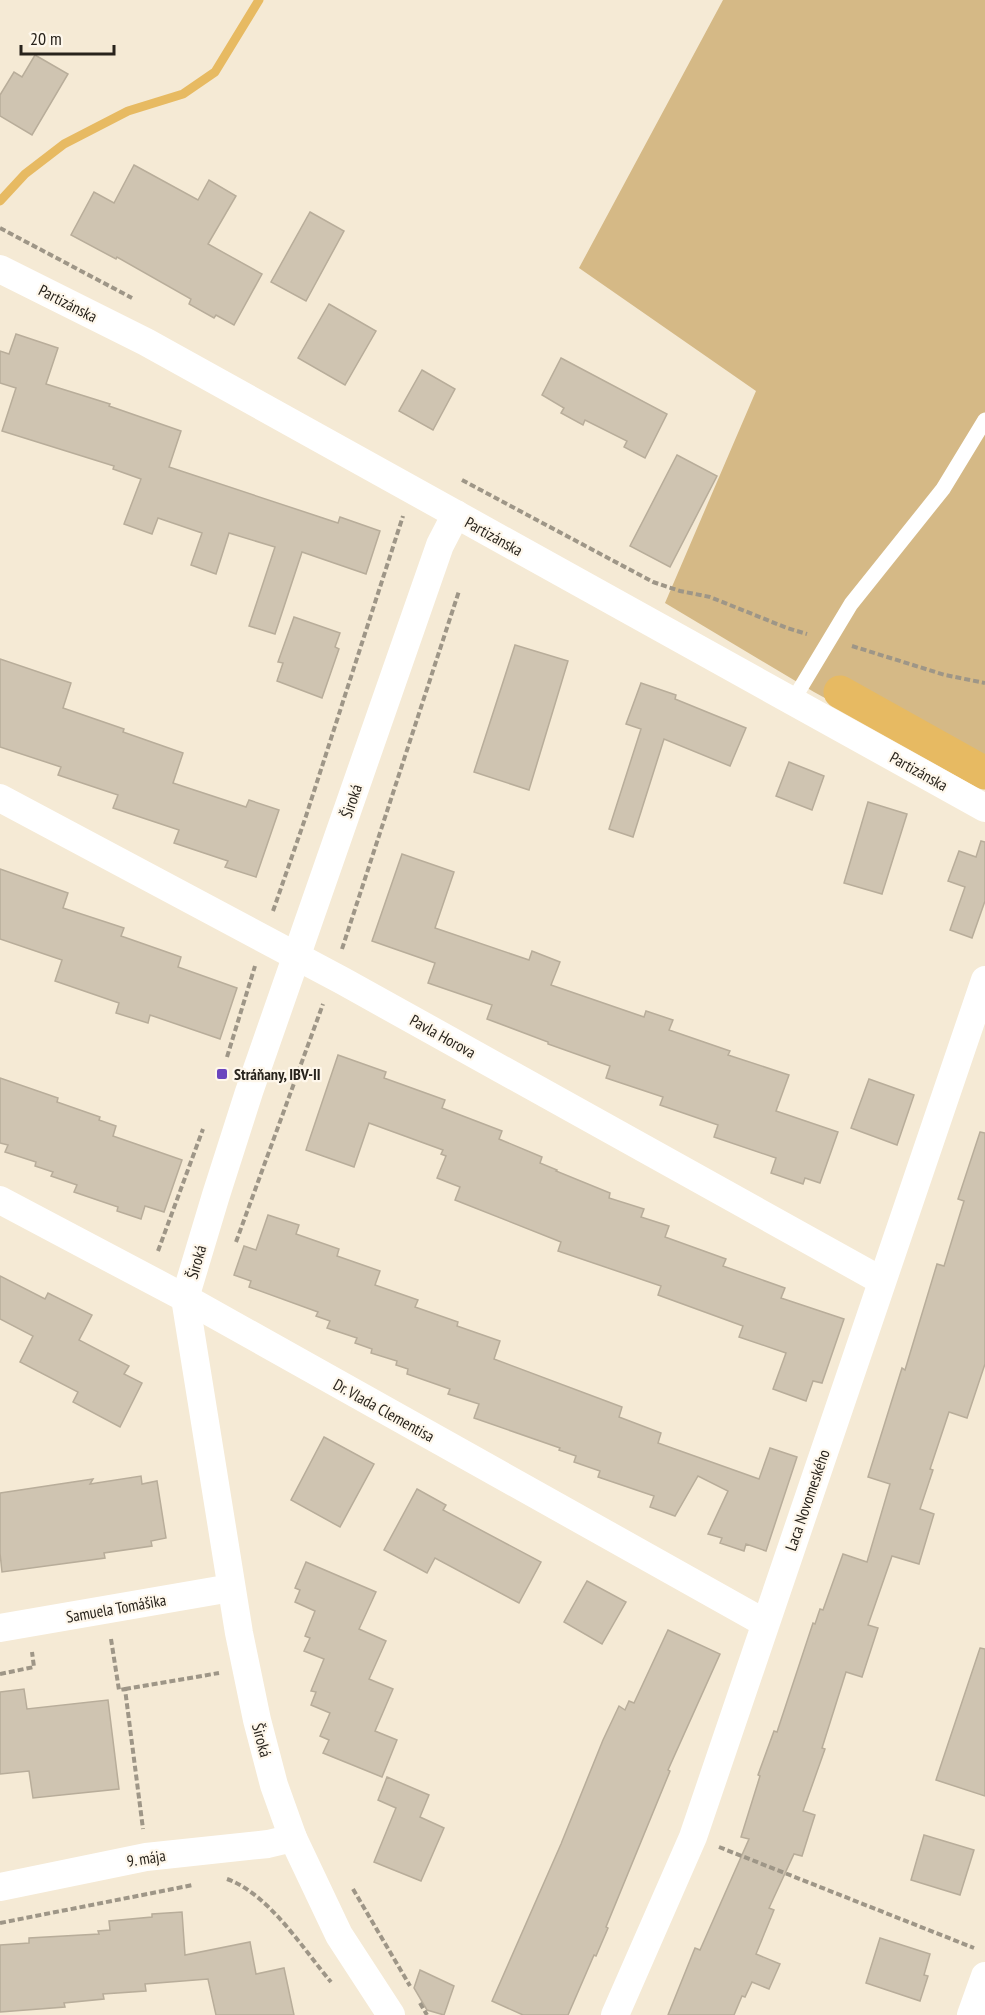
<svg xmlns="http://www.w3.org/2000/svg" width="985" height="2015" font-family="'PT Sans Narrow',sans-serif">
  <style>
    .green { fill: #d5b986 }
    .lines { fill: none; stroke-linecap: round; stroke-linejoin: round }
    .stream { stroke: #e7ba62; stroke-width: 9 }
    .canal { stroke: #e7ba62; stroke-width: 33 }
    .building { fill: #cfc4b1; stroke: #b8ad9a; stroke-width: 1.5 }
    .path { stroke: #9e9687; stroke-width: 4; stroke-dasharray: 6 3; stroke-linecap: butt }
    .service { stroke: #fff; stroke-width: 15 }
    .minor { stroke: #fff; stroke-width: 28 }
    .poi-dot { fill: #6a45be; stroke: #fef7eb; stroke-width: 2 }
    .labels { text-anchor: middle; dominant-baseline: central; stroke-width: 4.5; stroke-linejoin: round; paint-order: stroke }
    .street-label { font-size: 16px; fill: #28231c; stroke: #fef7eb }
    .poi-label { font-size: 16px; font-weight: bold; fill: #28231c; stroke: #fef7eb; text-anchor: start }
  </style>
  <rect width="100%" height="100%" fill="#f5ead5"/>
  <polygon class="green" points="723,0 985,0 985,786 814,692 665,603 756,391 579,268"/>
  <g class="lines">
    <polyline class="stream" points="0,201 25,174 64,144 128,111 183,94 215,72 259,0"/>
    <polyline class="canal" points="840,692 985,773"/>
  </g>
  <g class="building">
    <polygon points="35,55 68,74 32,135 0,116 0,95 14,72 22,77"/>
    <polygon points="134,165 198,200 209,180 236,196 208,244 262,274 234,325 216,315 214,318 189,304 191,299 117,257 116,259 71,235 94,192 114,203"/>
    <polygon points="310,212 344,231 306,301 271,282"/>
    <polygon points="329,304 376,331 345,385 298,358"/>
    <polygon points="16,334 58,348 46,384 110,404 109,406 181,431 169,467 338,523 340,517 380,531 366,574 302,552 275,634 249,626 275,547 229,533 216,574 191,565 202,533 158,518 152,534 124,524 141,479 113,469 114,466 2,431 16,388 0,383 0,351 9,354"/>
    <polygon points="561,358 667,414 645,458 624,447 627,441 585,420 583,425 561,413 564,408 542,395"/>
    <polygon points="422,370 455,389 433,430 399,411"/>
    <polygon points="677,455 717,476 670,567 630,546"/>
    <polygon points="294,617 340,633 335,647 339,649 322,698 277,681 283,663 278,662"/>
    <polygon points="515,645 568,661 529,790 474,772"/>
    <polygon points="0,659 71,683 63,708 124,729 123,732 183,753 173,783 246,807 249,800 279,810 256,877 225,867 228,861 174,843 179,830 113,808 118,795 58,775 61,767 0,747"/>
    <polygon points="641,683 676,695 675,699 746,728 730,766 664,739 633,837 609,829 641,729 626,724"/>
    <polygon points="789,762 824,776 812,810 776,796"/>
    <polygon points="868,802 907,814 882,894 844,883"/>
    <polygon points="981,841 985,842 985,901 972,938 950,930 965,887 948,881 959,851 976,857"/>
    <polygon points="402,854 454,872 435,928 529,960 532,951 560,962 551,985 644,1017 646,1011 673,1020 669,1030 730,1051 728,1055 789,1075 776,1111 838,1132 820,1183 805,1178 803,1184 771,1173 776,1158 714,1137 718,1125 660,1105 663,1097 606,1078 610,1066 548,1044 548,1042 487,1019 492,1005 428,983 435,963 372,941"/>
    <polygon points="0,869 68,893 63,908 124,928 121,936 181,957 178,967 237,988 220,1039 150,1015 148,1023 116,1013 119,1003 55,981 62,960 0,939"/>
    <polygon points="338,1055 386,1072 384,1078 445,1100 442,1108 502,1131 499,1139 542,1157 540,1163 557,1170 556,1171 610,1193 609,1198 644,1209 641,1217 669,1226 665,1237 726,1259 723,1266 785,1288 781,1298 844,1319 822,1383 813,1381 806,1401 773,1389 786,1353 739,1337 743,1326 658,1295 661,1286 558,1251 561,1242 455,1200 460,1187 437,1178 446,1156 441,1154 443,1150 369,1123 354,1167 306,1150"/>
    <polygon points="0,1078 58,1098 57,1102 100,1117 99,1120 116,1126 113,1136 182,1160 164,1212 145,1206 141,1219 117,1211 118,1207 74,1192 77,1185 51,1176 53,1172 35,1166 36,1162 5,1152 8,1145 0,1143"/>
    <polygon points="869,1079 914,1095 897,1145 851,1128"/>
    <polygon points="980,1132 985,1133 985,1364 967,1418 949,1412 930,1469 933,1470 920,1509 934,1514 919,1564 892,1556 868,1625 878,1628 862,1677 846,1672 822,1748 825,1749 803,1811 815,1815 802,1856 794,1854 769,1908 774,1910 756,1954 780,1964 769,1989 752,1982 745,1997 742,1996 734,2015 668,2015 695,1948 700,1950 749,1839 741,1837 760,1776 758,1775 774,1731 777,1732 813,1623 815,1624 820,1609 823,1610 843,1554 867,1562 890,1484 868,1477 902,1368 905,1370 937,1264 944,1266 964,1201 958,1199"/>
    <polygon points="268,1215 299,1225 296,1234 339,1249 337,1256 380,1271 375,1285 418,1300 415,1307 458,1322 457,1326 500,1341 494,1359 622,1407 619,1417 661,1433 658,1443 759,1479 770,1448 797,1457 766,1551 746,1544 744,1551 720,1543 722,1538 708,1534 728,1491 698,1476 675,1516 650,1507 654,1496 598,1477 600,1471 574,1462 576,1456 559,1450 560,1448 474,1418 479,1404 448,1394 450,1389 407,1374 408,1369 396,1365 397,1361 371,1353 372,1349 355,1343 357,1338 327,1328 330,1321 316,1316 318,1312 249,1287 251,1281 234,1275 244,1246 256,1250"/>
    <polygon points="0,1276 45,1299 48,1293 92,1315 79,1340 129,1366 124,1374 142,1383 120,1427 73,1402 78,1392 20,1362 33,1336 0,1319"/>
    <polygon points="324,1437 374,1464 340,1527 291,1500"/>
    <polygon points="141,1476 142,1484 157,1481 166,1538 151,1541 152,1546 104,1553 105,1558 2,1572 0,1553 0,1493 93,1479 90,1484"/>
    <polygon points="417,1489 446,1505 443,1510 541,1562 519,1603 435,1558 427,1573 384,1550"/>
    <polygon points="306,1562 376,1592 359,1629 386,1641 369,1679 393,1689 375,1731 397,1740 382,1777 323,1753 329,1740 320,1736 330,1713 311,1705 316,1692 311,1691 324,1659 304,1651 310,1638 305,1636 315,1611 295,1602 300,1590 295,1588"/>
    <polygon points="587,1581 626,1602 602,1644 564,1622"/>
    <polygon points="668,1630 720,1654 668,1770 670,1771 606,1927 608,1928 596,1956 594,1955 568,2015 523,2015 492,2001 561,1844 603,1740 619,1706 625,1710 629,1701 634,1703"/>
    <polygon points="980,1648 985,1649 985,1796 936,1780"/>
    <polygon points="24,1689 27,1709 108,1700 119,1789 33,1798 29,1771 0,1774 0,1692"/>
    <polygon points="387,1777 429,1795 420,1817 444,1828 421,1881 374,1862 396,1808 378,1800"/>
    <polygon points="924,1835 974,1850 960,1895 911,1880"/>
    <polygon points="182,1912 185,1955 250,1942 256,1974 284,1968 294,2015 216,2015 208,1979 145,1984 146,1991 103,1994 104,1999 64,2003 65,2007 0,2012 0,1945 29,1943 29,1938 99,1934 98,1931 110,1930 109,1921 152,1917 152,1914"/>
    <polygon points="880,1938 930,1954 924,1975 928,1976 920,2001 866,1983"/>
    <polygon points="420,1970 454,1986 444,2015 427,2010 414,1988"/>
  </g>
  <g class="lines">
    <g class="path">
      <polyline points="0,228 132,298"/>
      <polyline points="462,480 653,582 680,591 710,597 787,628 807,634"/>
      <polyline points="852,646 945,675 985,683"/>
      <polyline points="273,911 306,816 403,516"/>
      <polyline points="342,949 459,591"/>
      <polyline points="227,1057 255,966"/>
      <polyline points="236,1242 323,1004"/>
      <polyline points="158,1251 203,1129"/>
      <polyline points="111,1639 119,1690 125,1689 143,1829"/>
      <polyline points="0,1674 34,1667 32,1652"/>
      <polyline points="125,1689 219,1673"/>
      <polyline points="719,1847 974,1948"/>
      <path d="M227,1879C269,1894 303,1949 331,1982"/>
      <polyline points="353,1889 410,1986"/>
      <polyline points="0,1923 193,1885"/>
      <polyline points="420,2003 427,2015"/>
    </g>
    <polyline class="service" points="792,702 851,604 943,489 985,420"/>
    <g class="minor">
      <polyline points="0,269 146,342 985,808"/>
      <polyline points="0,798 343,981 882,1281"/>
      <polyline points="0,1200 185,1298 765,1623"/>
      <polyline points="0,1628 231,1588"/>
      <polyline points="0,1887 146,1857 268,1844 293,1838"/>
      <polyline points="391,2015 339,1935 293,1838 274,1785 257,1720 239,1633 185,1298 216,1195 249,1092 440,545 456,514"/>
      <polyline points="615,2015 693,1837 985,980"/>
      <polyline points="971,2015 985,1976"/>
    </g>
  </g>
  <rect class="poi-dot" x="216" y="1068" width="12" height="12" rx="3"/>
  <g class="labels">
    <g class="street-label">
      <text transform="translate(68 303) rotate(27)">Partizánska</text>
      <text transform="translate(494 536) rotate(29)">Partizánska</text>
      <text transform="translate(919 771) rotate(29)">Partizánska</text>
      <text transform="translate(351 801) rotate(-71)">Široká</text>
      <text transform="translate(443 1036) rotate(29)">Pavla Horova</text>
      <text transform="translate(196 1262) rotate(-74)">Široká</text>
      <text transform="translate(384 1410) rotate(29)">Dr. Vlada Clementisa</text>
      <text transform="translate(807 1500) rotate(-71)">Laca Novomeského</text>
      <text transform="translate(116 1608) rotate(-10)">Samuela Tomášika</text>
      <text transform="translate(262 1740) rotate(75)">Široká</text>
      <text transform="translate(146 1858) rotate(-9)">9. mája</text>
    </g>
    <g class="poi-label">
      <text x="234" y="1074">Stráňany, IBV-II</text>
    </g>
  </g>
  <path d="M21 45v9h93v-9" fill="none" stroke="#28231c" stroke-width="3"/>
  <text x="30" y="45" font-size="18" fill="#28231c" stroke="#fef7eb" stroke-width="4.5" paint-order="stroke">20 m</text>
</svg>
